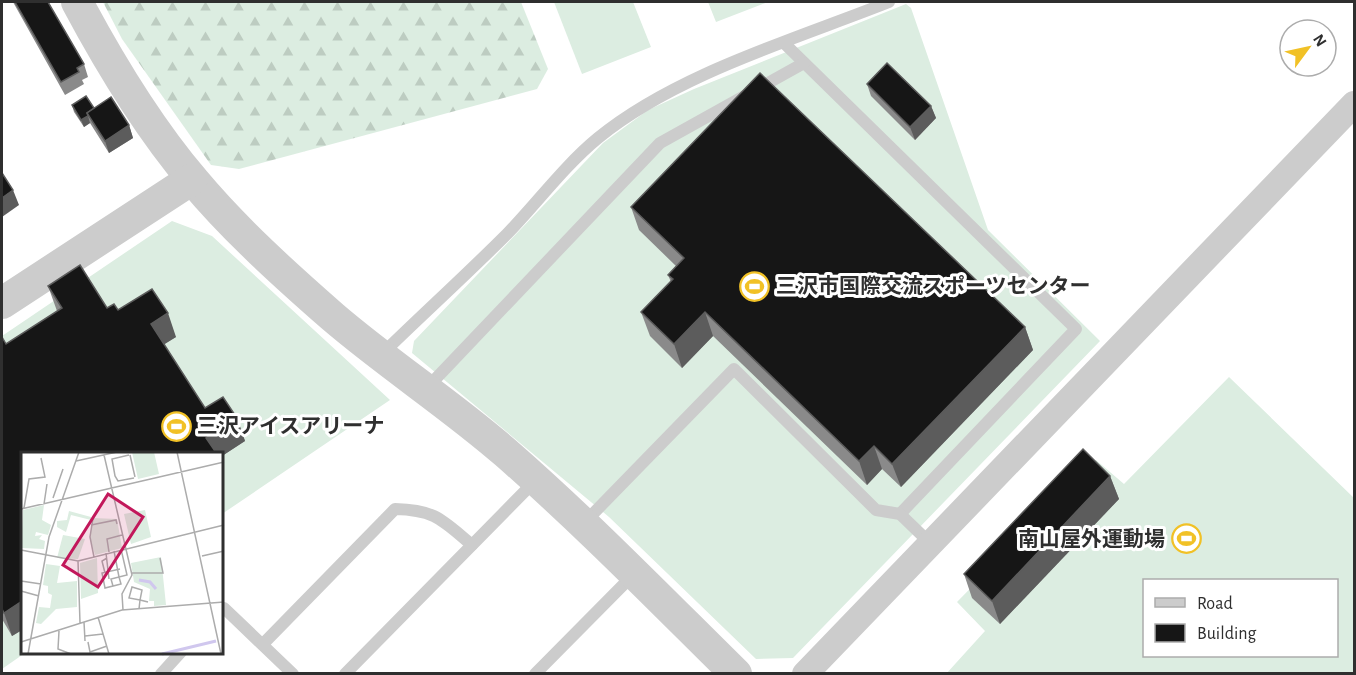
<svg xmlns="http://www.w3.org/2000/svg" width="1356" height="675" font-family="'Alegreya Sans','Noto Sans JP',sans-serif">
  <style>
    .grass { fill: #dcede1; fill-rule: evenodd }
    .forest { fill: url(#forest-firs) }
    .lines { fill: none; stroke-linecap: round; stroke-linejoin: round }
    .service { stroke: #ccc; stroke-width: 12 }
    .minor { stroke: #ccc; stroke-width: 26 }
    .tertiary { stroke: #ccc; stroke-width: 32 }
    .wall { fill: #8a8a8a }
    .shaded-wall { fill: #5c5c5c }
    .building { fill: #161616; stroke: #5c5c5c; stroke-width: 1.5 }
    .labels { text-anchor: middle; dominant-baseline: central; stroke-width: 6; stroke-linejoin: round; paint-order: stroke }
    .poi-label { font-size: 21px; font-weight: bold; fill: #2f2f2f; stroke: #fff; text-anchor: start }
    .inset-river { fill: none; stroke: #d0c7ee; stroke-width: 3 }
    .inset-road { fill: none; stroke: #acacac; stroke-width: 1.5 }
    .view { fill: #c2185b; fill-opacity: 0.15; stroke: #c2185b; stroke-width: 3 }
    .inset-edge { fill: none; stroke: #2f2f2f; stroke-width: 3 }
  </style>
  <defs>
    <pattern id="forest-firs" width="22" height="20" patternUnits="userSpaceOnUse" patternTransform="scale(1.5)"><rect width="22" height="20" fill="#dcede1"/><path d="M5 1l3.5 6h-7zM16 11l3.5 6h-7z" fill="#bdccc1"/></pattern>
  </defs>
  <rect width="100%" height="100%" fill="#fff"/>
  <g class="grass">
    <polygon points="554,2 633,2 651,47 582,74"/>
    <polygon points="708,2 768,2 716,22"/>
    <polygon points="906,4 911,8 988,230 1100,341 793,658 756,659 609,517 412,353 414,341 603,143 648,110 694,89"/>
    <polygon points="172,221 212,236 390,400 222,514 222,453 22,453 22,652 25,653 2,669 2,336"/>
    <path d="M1229,377L1354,498V673L946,674L985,631L957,602L1096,460L1124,484ZM1144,580H1336V656H1144Z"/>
  </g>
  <polygon class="forest" points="103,2 521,2 548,69 537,89 239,169 211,165 122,39"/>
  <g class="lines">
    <g class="service">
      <polyline points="784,43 1076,329 900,514"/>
      <path d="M382,354C423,314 466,275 507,234C537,203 564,166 598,138C676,74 796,39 889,2"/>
      <polyline points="425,390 660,143 804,63"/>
      <polyline points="584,523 734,369 876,510 900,514 932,545"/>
      <polyline points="222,610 224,608 293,674"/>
      <path d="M263,644L395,509C436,510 442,520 472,545"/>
      <polyline points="161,674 181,652"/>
      <polyline points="345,674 535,481"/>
      <polyline points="535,674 634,574"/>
    </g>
    <polyline class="minor" points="805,674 1354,104"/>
    <g class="tertiary">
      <path d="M77,2C110,64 148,127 194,181C235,230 285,275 333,317C389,365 451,405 506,453C586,523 660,599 736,674"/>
      <polyline points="2,303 192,179"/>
    </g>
  </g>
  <g class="wall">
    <polygon points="13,2 48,2 84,64 88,77 82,80 84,84 65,95"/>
    <polygon points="867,84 931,106 936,118 915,140 871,96"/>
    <polygon points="72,105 94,108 129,125 133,138 109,153 90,123 84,127 74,112"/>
    <polygon points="631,207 1025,327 1033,350 901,487 882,469 867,485 713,336 682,368 650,336 641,312 671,282 668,275 676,266 639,230"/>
    <polygon points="48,286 107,308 118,310 176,337 164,344 205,408 237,418 245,441 222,456 222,453 22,453 22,630 12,636 2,619 2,337 6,344 57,311"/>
    <polygon points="1110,476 1119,499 1000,624 972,598 964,574"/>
  </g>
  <g class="shaded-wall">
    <polygon points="931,106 936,118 915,140 910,127"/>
    <polygon points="88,116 90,123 84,127 81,120"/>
    <polygon points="129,125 133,138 109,153 105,141"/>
    <polygon points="13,190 19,205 2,217 2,198"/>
    <polygon points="705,312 713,336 682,368 674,344"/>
    <polygon points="168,313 176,337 160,347 151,324"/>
    <polygon points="1025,327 1033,350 901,487 892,464"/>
    <polygon points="237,418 245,441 222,456 222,453 211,453 206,438"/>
    <polygon points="874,446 882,469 867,485 859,461"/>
    <polygon points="1110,476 1119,499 1000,624 992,601"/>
    <polygon points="22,601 22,630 12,636 4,613"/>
  </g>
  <g class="building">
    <polygon points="15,2 48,2 84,64 77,68 79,72 61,82"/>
    <polygon points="887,63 931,106 910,127 867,84"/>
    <polygon points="760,73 1025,327 892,464 874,446 859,461 705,312 674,344 641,312 673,279 668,275 684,258 631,207"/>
    <polygon points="86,96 94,108 87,113 88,116 81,120 72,105"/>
    <polygon points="111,97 129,125 105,141 87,113"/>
    <polygon points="2,173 13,190 2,198"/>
    <polygon points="80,265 107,308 114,304 118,310 152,289 168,313 151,324 205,408 223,397 237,418 206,438 215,451 211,453 22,453 22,601 4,613 2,609 2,337 6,344 62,308 48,286"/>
    <polygon points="1083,449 1110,476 992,601 964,574"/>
  </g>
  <defs>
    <symbol id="stadium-ring" viewBox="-11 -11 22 22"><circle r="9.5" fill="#fff" stroke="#f1c126" stroke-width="1.5"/><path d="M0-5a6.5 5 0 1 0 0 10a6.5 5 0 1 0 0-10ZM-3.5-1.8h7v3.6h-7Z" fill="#f1c126"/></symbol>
  </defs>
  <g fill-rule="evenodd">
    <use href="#stadium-ring" x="738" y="270" width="33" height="33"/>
    <use href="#stadium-ring" x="160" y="410" width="33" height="33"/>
    <use href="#stadium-ring" x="1170" y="522" width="33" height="33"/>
  </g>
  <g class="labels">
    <g class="poi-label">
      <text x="776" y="286">三沢市国際交流スポーツセンター</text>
      <text x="197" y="426">三沢アイスアリーナ</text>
      <text x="1165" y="539" text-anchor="end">南山屋外運動場</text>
    </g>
  </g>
  <g transform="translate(21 452)">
    <rect width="202" height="202" fill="#fff"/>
    <path d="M111,0H133L138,22L117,27ZM124,58L130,85L110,92L103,62ZM72,66L96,67L101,96L74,103L69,86ZM76,106L77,141L60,147L59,111Z" fill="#dcede1"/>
    <path d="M23,53L21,68L30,73L27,83L15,80L14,84L21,83L18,87L24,89L23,97L0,96L2,58ZM48,59L70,65V68L50,63L45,80L36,75V69L46,68ZM42,83L64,87L57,107L36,106ZM25,112L39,114L36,131L56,129V155L35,157L20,172L15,171L18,155L29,156L31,143L27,141V134L22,133Z" fill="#dcede1"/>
    <path d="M140,105L145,153L133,154V149H128L129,137L113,130L110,111Z" fill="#dcede1"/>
    <path class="inset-river" d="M118,128L129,130L135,137M141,202L195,189"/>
    <path class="inset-road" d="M156,0L200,202M83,3L111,123L101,142L102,158M108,3L91,7L94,24L97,29L113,26M109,3L114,25M55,9L96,0M32,46L42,17M23,52L26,32M3,56L8,27L24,25L20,6M0,57L203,10M72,66L69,85L73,105M70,73L95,68L96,72M0,98L57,109L203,73M93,99L98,125L100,132L92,134L90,127L106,123L100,97M88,100L86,87L101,83M85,101L88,127M181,104L203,99M57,109L59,171M84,121L81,109L86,106M111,121H142L139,106M0,129L20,132M92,134L84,136L81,121L99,117M0,139L18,144M118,157L119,148L121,138L111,135L108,146L119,148L127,150M77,165L88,202M63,170L64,189M38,179L37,197L50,202M64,184L82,182M0,190L101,158L203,150M67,190L69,200L86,194M7,202L28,85L58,0"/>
    <path class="view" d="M87,42L122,65L77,135L42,113Z"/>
    <rect width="202" height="202" class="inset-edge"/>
  </g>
  <rect width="1356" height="675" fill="none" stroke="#2f2f2f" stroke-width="6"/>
  <rect x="1143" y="579" width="195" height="78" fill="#ffffff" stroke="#acacac" stroke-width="1.5"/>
  <rect x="1155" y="598" width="30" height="9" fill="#cccccc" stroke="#acacac" stroke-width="1.5"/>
  <text x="1197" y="609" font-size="18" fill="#2f2f2f">Road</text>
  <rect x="1155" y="624" width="30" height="18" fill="#161616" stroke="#acacac" stroke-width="1.5"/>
  <text x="1197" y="639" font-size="18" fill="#2f2f2f">Building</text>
  <g transform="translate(1308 48) rotate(57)"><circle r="28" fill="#ffffff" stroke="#acacac" stroke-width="1.5"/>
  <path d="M0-4.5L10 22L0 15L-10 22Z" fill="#f1c126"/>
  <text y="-9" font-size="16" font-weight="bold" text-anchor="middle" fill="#2f2f2f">N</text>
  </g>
</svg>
